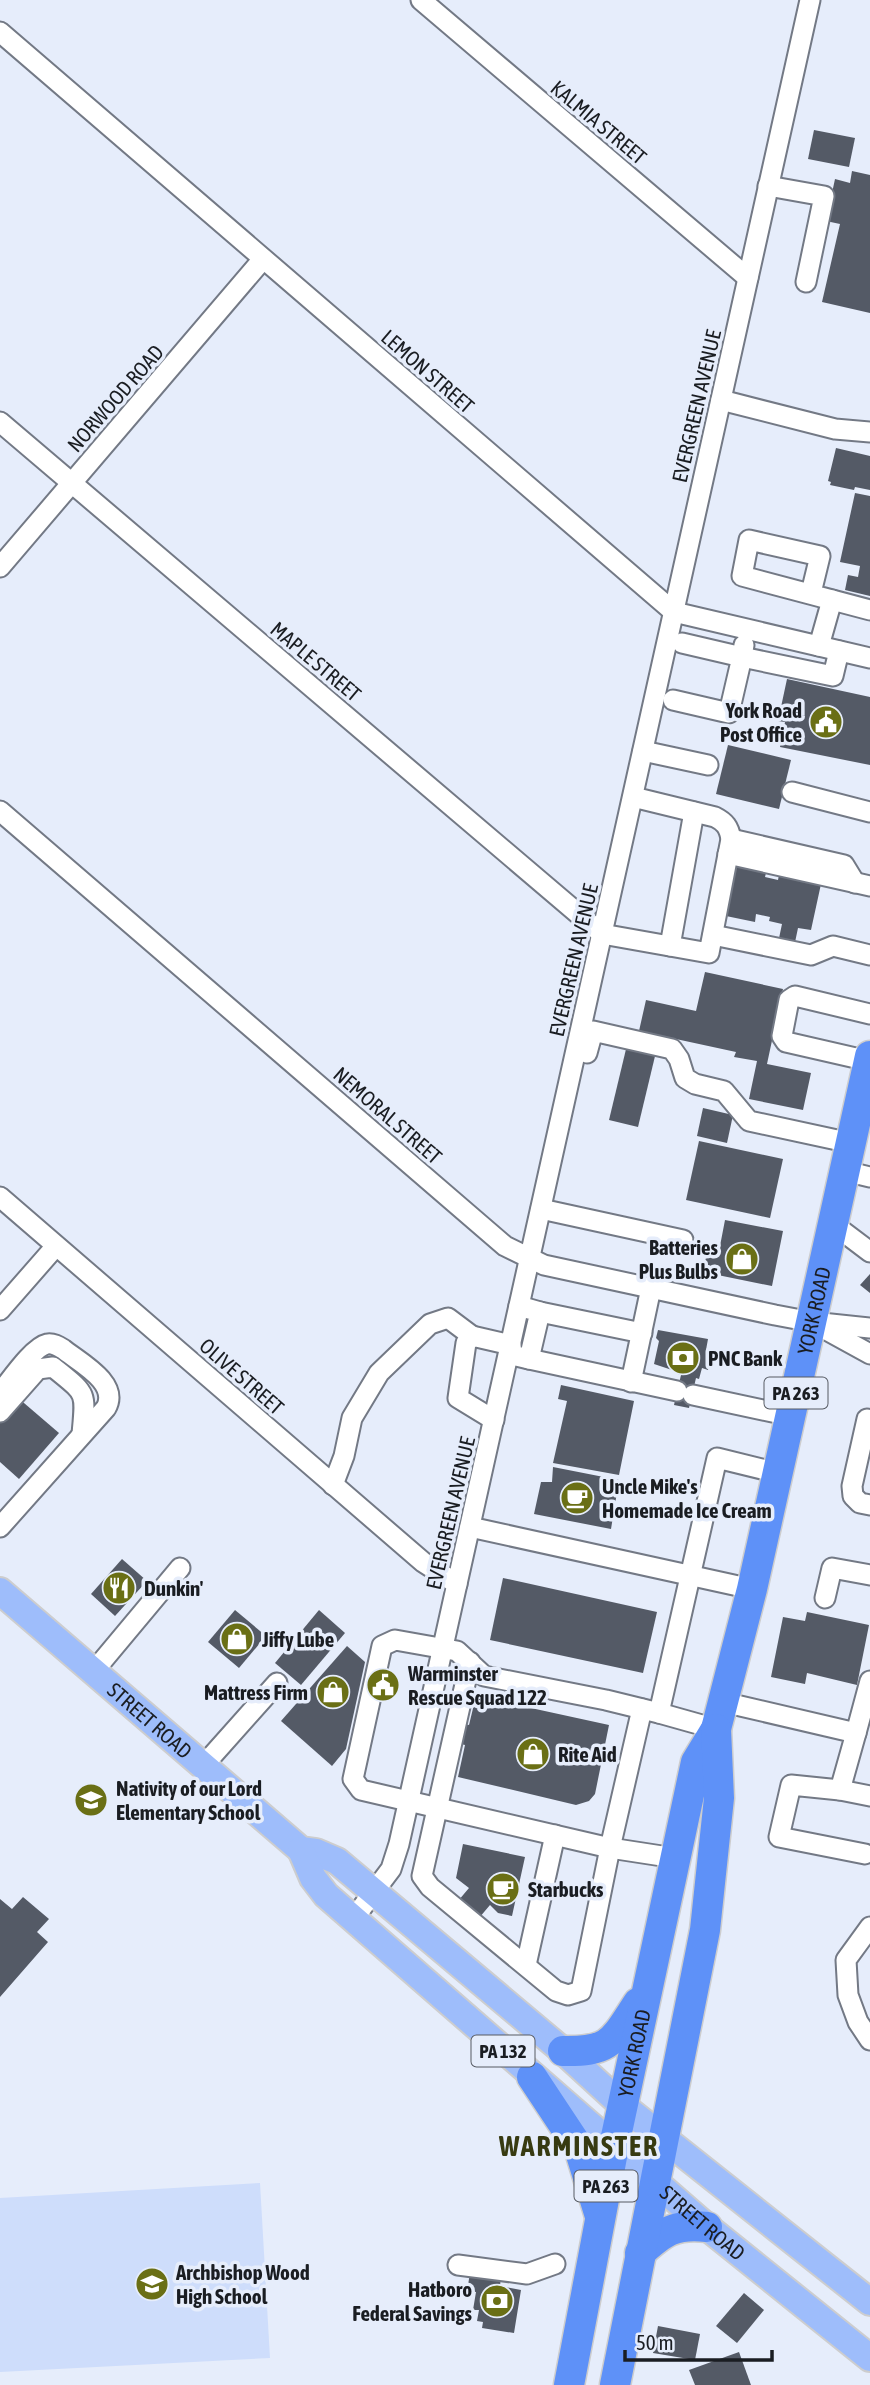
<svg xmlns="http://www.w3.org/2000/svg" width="870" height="2385" font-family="'Asap Condensed',sans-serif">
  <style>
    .green { fill: #ceddfb }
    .building { fill: #545a66 }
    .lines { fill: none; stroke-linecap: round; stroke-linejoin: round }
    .minor-casing { stroke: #737985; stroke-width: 23 }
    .major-casing { stroke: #cdcdce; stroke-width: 30 }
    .highway-casing { stroke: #cdcdce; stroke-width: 33 }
    .minor { stroke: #fff; stroke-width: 19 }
    .major { stroke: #9ebdfb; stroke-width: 26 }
    .highway { stroke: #5e91f8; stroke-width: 30 }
    .labels { text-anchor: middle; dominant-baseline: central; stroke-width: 7; stroke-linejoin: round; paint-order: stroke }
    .shield { fill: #e6edfb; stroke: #575b63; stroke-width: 2 }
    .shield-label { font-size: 19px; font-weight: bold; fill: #1a1d22 }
    .street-label { font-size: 21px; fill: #1a1d22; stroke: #e6edfb }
    .poi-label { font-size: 21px; font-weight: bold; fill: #1a1d22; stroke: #e6edfb; text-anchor: start }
    .district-label { font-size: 28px; font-weight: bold; letter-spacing: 2px; fill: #373a11; stroke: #e6edfb }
  </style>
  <rect width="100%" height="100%" fill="#e6edfb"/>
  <polygon class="green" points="260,2183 270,2358 0,2372 0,2198"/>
  <g class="building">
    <polygon points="814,130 855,138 849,167 808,159"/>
    <polygon points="852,171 870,175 870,313 822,302 840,224 826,221 835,179 850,183"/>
    <polygon points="836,448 870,456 870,490 855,487 854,490 830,485 831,482 828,481"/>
    <polygon points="855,493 870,496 870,596 845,590 848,575 858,577 860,566 840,562"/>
    <polygon points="787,679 870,697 870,765 780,747 785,722 778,721"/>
    <polygon points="728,745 791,760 779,809 716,794"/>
    <polygon points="737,863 767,869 765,877 778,880 779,875 821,884 811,930 798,928 794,947 778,943 782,924 769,921 770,917 756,914 755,922 726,916"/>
    <polygon points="705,972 783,989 767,1064 811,1073 803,1110 749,1099 757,1061 734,1057 736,1052 639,1031 646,1000 696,1011"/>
    <polygon points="627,1045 656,1052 638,1127 609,1120"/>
    <polygon points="703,1108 733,1115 727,1143 697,1136"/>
    <polygon points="699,1141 783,1159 770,1218 686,1200"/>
    <polygon points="725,1220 783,1231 772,1286 703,1272 709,1243 720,1246"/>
    <polygon points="870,1274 870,1293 860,1285"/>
    <polygon points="658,1330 708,1339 706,1350 712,1351 708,1370 702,1368 699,1379 696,1378 689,1408 674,1405 681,1375 678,1374 678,1372 654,1364 659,1341 656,1338"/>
    <polygon points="561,1385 634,1401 619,1475 553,1463 567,1401 558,1399"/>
    <polygon points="17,1397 59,1433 19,1479 0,1462 0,1416"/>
    <polygon points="553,1467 619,1480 611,1529 534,1514 541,1482 552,1482"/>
    <polygon points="122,1559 147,1581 115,1616 91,1594"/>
    <polygon points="503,1578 657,1612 643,1673 490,1640"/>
    <polygon points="235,1610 266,1636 239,1668 208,1642"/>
    <polygon points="319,1610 345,1633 301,1685 275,1663"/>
    <polygon points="807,1612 869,1625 857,1685 807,1673 805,1684 771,1677 783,1617 805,1621"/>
    <polygon points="347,1646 365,1662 346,1749 332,1766 281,1721"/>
    <polygon points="476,1696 609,1725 595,1794 589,1801 576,1805 458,1777 465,1745 453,1742 457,1722 469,1725"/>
    <polygon points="463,1844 525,1857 512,1916 498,1913 490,1905 479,1918 458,1901 469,1888 456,1878"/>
    <polygon points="23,1897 49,1919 37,1932 48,1942 0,1997 0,1899 12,1909"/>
    <polygon points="470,2273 501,2277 500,2286 521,2290 514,2333 482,2328 483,2322 477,2321 479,2310 473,2310 476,2292 467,2291"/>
    <polygon points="744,2293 764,2310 737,2343 716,2326"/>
    <polygon points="658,2326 700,2334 695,2360 653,2353"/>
    <polygon points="739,2352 751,2385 695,2385 689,2370"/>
  </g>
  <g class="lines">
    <defs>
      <g id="minor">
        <polyline points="421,0 748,278"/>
        <polyline points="0,32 674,612 870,658"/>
        <polyline points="768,186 824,196 806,282"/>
        <polyline points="721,400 835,429 870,432"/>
        <path d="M0,422L602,934L709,953L731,839C729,827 725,822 715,817L633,797"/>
        <polyline points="0,567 263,259"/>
        <polyline points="811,593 820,556 749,540 742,576 870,610"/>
        <polyline points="744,645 742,657 833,676 839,651"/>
        <polyline points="819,646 832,600"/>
        <polyline points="673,700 729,713 742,657 682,643"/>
        <polyline points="643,751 708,765"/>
        <polyline points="792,792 870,812"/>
        <polyline points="0,811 505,1246 544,1265 775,1315 812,1322 870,1328"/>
        <polyline points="731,839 844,865 855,883"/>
        <polyline points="728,854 870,886"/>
        <polyline points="713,935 811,955 833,946 870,955"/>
        <polyline points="670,946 694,812"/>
        <polyline points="587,1053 593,1031 672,1049 679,1059 685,1078 695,1084 724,1091 749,1121 851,1143"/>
        <polyline points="869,1061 786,1042 782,1036 789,1000 795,996 870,1014"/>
        <polyline points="845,1171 870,1177"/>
        <polyline points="0,1197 423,1562 457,1584"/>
        <polyline points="541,1209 683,1240"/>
        <polyline points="833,1224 870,1252"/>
        <polyline points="0,1310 56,1246"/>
        <polyline points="540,1312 642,1333"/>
        <polyline points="819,1326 870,1354"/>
        <polyline points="529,1359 677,1391"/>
        <polyline points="631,1382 651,1288"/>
        <path d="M0,1393C10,1381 33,1347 47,1344C53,1343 58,1346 63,1349C79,1362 120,1383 106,1408L0,1527"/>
        <polyline points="693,1395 791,1416"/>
        <path d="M0,1412L38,1369L53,1367C87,1395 86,1390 82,1434"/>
        <polyline points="867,1419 852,1486 853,1496 860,1503 870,1505"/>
        <polyline points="494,1420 458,1398 466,1343 472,1336 511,1345 512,1355 529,1359 540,1312 519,1306"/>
        <polyline points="333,1485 344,1456 352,1418 379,1373 430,1324 448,1318 472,1336"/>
        <polyline points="470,1527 752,1589"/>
        <polyline points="825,1598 832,1568 870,1575"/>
        <polyline points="470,1662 422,1876 430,1887 556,1991 568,1995 581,1991 610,1848 642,1709"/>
        <polyline points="94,1671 180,1568"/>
        <polyline points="723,1702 856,1733 840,1790 870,1796"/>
        <polyline points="659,1713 606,1700 484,1676 457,1651 395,1640 382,1646 353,1779 361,1790 610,1848 675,1858"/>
        <polyline points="716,1729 659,1713 717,1458 778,1473"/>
        <polyline points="856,1733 870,1681"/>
        <polyline points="203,1766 277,1683"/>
        <polyline points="840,1790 791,1785 779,1837 865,1854"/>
        <polyline points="354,1918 391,1869 399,1844 810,0"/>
        <polyline points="870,1927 846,1960 848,1995 858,2022 870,2040"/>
        <polyline points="526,1965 555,1835"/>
        <polyline points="458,2265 527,2274 555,2264"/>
      </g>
      <g id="major">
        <path id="s1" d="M0,1591L301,1850L316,1852L337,1861L563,2051L623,2106L870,2302"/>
        <path id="s2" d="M301,1850L313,1878L326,1895L707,2227L870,2358"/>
      </g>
      <g id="highway">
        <path d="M563,2051C611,2052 613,2041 638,2003"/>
        <polyline points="532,2077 579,2148 599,2213"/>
        <path d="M640,2253C663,2232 675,2223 707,2227"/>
        <path id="s3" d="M569,2385L614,2146L696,1762L716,1729L752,1589L870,1056"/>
        <polyline points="615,2385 705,1930 719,1798 716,1729"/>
      </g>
    </defs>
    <use href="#minor" class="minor-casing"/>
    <use href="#major" class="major-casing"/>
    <use href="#highway" class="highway-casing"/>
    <use href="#minor" class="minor"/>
    <use href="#major" class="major"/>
    <use href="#highway" class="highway"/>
  </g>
  <defs>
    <symbol id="civic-disc" viewBox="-11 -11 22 22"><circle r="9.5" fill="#6a6f15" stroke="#e6edfb"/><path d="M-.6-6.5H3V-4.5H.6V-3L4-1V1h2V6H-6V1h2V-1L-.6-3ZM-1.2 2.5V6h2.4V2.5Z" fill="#fff"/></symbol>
    <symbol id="shop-disc" viewBox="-11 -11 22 22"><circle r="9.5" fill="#6a6f15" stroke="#e6edfb"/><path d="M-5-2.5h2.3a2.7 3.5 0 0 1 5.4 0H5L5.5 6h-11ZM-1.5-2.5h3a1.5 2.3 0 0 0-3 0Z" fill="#fff"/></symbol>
    <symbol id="bank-disc" viewBox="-11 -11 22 22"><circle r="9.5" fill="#6a6f15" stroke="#e6edfb"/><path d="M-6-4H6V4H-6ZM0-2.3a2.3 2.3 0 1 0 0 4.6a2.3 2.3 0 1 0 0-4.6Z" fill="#fff"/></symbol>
    <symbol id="cafe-disc" viewBox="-11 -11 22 22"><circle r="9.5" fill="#6a6f15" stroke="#e6edfb"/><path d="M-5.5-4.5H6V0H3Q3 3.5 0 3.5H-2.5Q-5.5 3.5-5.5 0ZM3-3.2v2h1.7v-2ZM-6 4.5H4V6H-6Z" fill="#fff"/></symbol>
    <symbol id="restaurant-disc" viewBox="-11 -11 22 22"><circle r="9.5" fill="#6a6f15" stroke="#e6edfb"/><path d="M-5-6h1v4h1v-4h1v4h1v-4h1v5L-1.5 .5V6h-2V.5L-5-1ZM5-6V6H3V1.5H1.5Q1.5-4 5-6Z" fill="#fff"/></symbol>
    <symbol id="school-disc" viewBox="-11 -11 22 22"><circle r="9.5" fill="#6a6f15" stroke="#e6edfb"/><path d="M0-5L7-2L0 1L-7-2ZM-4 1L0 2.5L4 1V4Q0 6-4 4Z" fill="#fff"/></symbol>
  </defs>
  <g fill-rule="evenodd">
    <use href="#civic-disc" x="807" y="703" width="38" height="38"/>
    <use href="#shop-disc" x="723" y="1240" width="38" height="38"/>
    <use href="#bank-disc" x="664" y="1339" width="38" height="38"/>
    <use href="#cafe-disc" x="558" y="1479" width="38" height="38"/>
    <use href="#restaurant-disc" x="100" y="1569" width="38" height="38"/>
    <use href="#shop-disc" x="218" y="1620" width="38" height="38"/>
    <use href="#civic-disc" x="364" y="1666" width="38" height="38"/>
    <use href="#shop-disc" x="314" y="1673" width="38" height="38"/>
    <use href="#shop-disc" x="514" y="1735" width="38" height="38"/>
    <use href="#school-disc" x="72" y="1781" width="38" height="38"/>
    <use href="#cafe-disc" x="484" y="1870" width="38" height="38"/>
    <use href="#school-disc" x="133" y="2265" width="38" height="38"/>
    <use href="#bank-disc" x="478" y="2282" width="38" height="38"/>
  </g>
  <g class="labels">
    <g class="shield">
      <rect x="764.5" y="1377.5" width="63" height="31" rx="5"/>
      <rect x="471.5" y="2035.5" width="63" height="31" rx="5"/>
      <rect x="574.5" y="2170.5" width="63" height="31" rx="5"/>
    </g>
    <g class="shield-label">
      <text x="796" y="1393">PA 263</text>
      <text x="503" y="2051">PA 132</text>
      <text x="606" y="2186">PA 263</text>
    </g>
    <g class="street-label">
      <text transform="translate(599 122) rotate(40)">KALMIA STREET</text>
      <text transform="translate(428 371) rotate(41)">LEMON STREET</text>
      <text transform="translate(115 398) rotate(-49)">NORWOOD ROAD</text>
      <text transform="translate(696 406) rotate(-77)">EVERGREEN AVENUE</text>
      <text transform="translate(316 661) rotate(40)">MAPLE STREET</text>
      <text transform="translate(573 960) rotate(-77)">EVERGREEN AVENUE</text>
      <text transform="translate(388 1115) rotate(41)">NEMORAL STREET</text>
      <text stroke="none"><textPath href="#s3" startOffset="1104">YORK ROAD</textPath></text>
      <text transform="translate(242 1376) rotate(41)">OLIVE STREET</text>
      <text transform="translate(450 1513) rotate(-77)">EVERGREEN AVENUE</text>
      <text stroke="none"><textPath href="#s1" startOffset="198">STREET ROAD</textPath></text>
      <text stroke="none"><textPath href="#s3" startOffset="338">YORK ROAD</textPath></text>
      <text stroke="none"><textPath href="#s2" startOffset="551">STREET ROAD</textPath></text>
    </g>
    <g class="poi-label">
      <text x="802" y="710" text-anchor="end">York Road<tspan x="802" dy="24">Post Office</tspan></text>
      <text x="718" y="1247" text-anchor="end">Batteries<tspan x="718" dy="24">Plus Bulbs</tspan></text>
      <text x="708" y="1358">PNC Bank</text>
      <text x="602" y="1486">Uncle Mike's<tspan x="602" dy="24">Homemade Ice Cream</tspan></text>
      <text x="144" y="1588">Dunkin'</text>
      <text x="262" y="1639">Jiffy Lube</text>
      <text x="408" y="1673">Warminster<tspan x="408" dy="24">Rescue Squad 122</tspan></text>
      <text x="308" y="1692" text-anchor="end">Mattress Firm</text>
      <text x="558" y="1754">Rite Aid</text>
      <text x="116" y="1788">Nativity of our Lord<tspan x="116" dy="24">Elementary School</tspan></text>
      <text x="528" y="1889">Starbucks</text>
      <text x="176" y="2272">Archbishop Wood<tspan x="176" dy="24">High School</tspan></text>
      <text x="472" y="2289" text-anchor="end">Hatboro<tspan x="472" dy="24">Federal Savings</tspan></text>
    </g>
    <g class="district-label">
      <text x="579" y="2146">WARMINSTER</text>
    </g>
  </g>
  <path d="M625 2350v10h147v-10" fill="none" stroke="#1a1d22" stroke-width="3.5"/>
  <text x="636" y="2350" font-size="21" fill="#1a1d22" stroke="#e6edfb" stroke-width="5" paint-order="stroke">50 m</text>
</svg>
